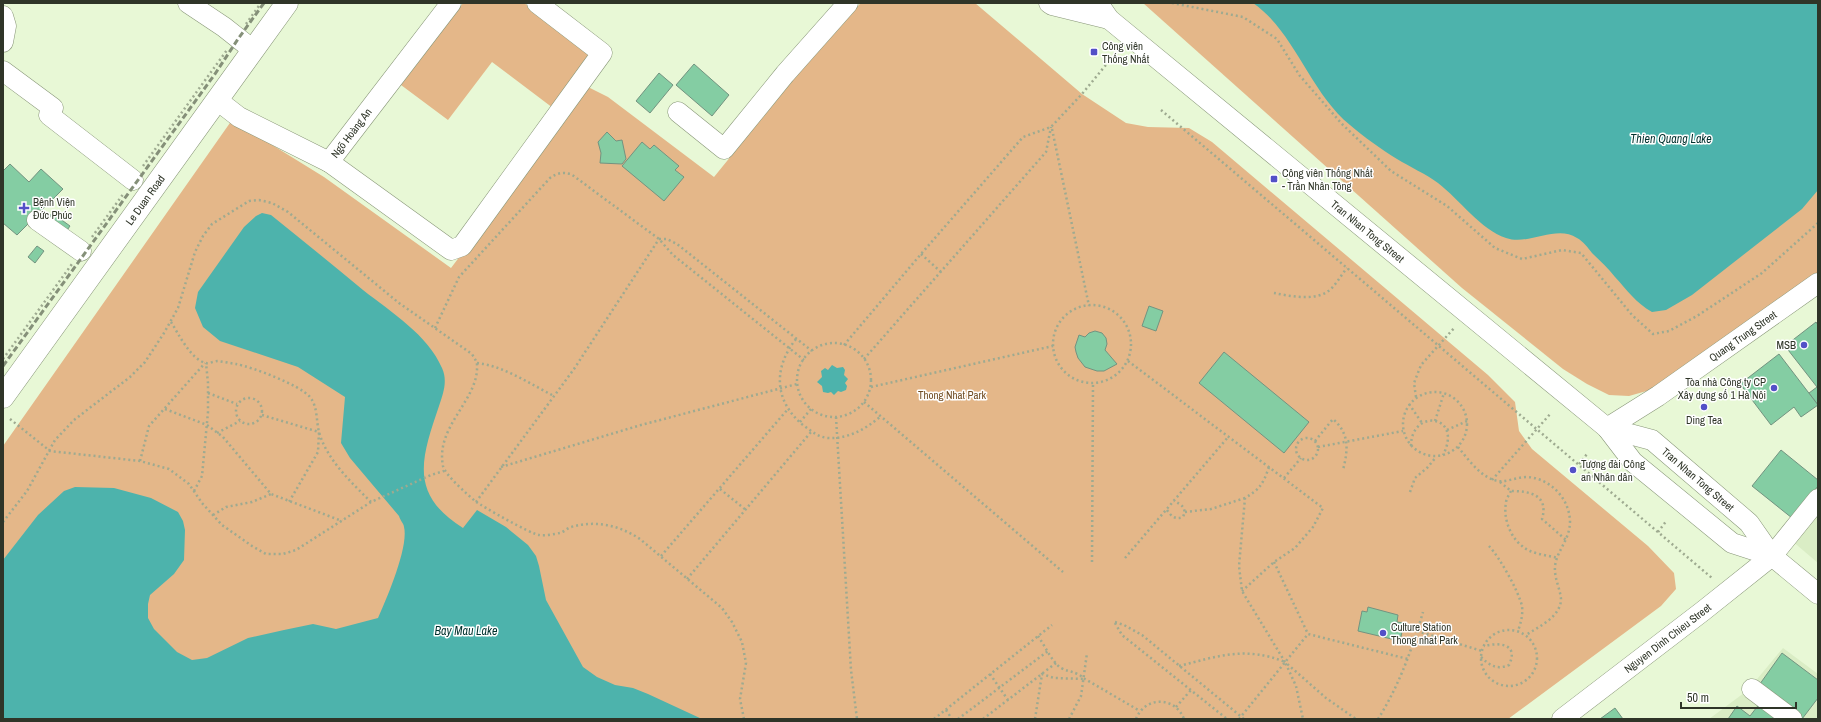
<svg xmlns="http://www.w3.org/2000/svg" width="1821" height="722" font-family="'Archivo Narrow',sans-serif">
  <style>
    .built { fill: #daedc5 }
    .green { fill: #e4b789 }
    .water { fill: #4db3ac }
    .building { fill: #84cda3; stroke: #739380 }
    .lines { fill: none; stroke-linecap: round; stroke-linejoin: round }
    .minor-casing { stroke: #889678; stroke-width: 21 }
    .major-casing { stroke: #889678; stroke-width: 23 }
    .path { stroke: #9eaa90; stroke-width: 2.5; stroke-dasharray: 2 3; stroke-linecap: butt }
    .minor { stroke: #fff; stroke-width: 20 }
    .major { stroke: #fff; stroke-width: 22 }
    .rail { stroke: #859079; stroke-width: 3; stroke-dasharray: 6 3; stroke-linecap: butt }
    .poi-dot { fill: #5350c7; stroke: #fff; stroke-width: 1.5 }
    .labels { text-anchor: middle; dominant-baseline: central; stroke-width: 3; stroke-linejoin: round; paint-order: stroke }
    .poi-label { font-size: 11px; fill: #2f3528; stroke: #fff; text-anchor: start }
    .street-label { font-size: 11px; fill: #2f3528; stroke: #fff }
    .park-label { font-size: 11px; fill: #704c22; stroke: #fff }
    .water-label { font-size: 12px; font-style: italic; fill: #00312e; stroke: #fff }
  </style>
  <rect width="100%" height="100%" fill="#e8f8d6"/>
  <g class="built">
    <polygon points="1818,508 1818,563 1791,540"/>
    <polygon points="1783,648 1818,674 1818,719 1709,719 1748,690"/>
  </g>
  <g class="green">
    <polygon points="463,3 524,3 593,54 553,108 492,62 448,120 401,85"/>
    <polygon points="861,3 975,3 1082,94 1126,123 1148,127 1189,128 1212,142 1488,375 1515,402 1519,431 1532,449 1648,546 1674,573 1676,589 1661,606 1508,719 3,719 3,446 232,120 324,177 451,268 588,87 608,97 714,177 837,26"/>
    <polygon points="1143,3 1818,3 1818,274 1657,388 1629,396 1609,395 1587,384 1563,369 1462,288"/>
  </g>
  <g class="water">
    <path d="M1253,3H1818V190L1802,209L1692,295L1666,310L1652,312C1636,303 1627,290 1615,277C1608,268 1600,261 1592,253C1588,248 1583,241 1577,238C1556,224 1529,246 1506,238C1481,230 1459,199 1438,183C1426,174 1410,167 1397,159C1381,149 1364,137 1350,125C1309,91 1295,32 1253,3Z"/>
    <path d="M262,213L271,215C302,240 333,265 363,290C391,312 428,335 442,368C448,381 443,394 439,406C421,459 409,494 463,528L477,510L506,527L528,545L536,556L539,566L546,600L583,667L597,677L615,685L633,688L648,694L702,719H3V560L38,515L64,491L75,487L114,488L151,498L178,512L183,521L185,530L184,560L174,574L150,595L148,604V618L154,629L177,652L192,660L207,658L248,638L284,630L313,624L336,629L378,618C386,600 409,547 404,527C404,524 400,520 399,516L350,458L341,443L345,397L298,367L220,341L203,327L195,308L198,292L244,227L256,216Z"/>
    <polygon points="832,365 837,368 843,367 845,370 844,375 848,379 845,383 847,386 846,390 841,392 838,391 834,395 831,392 828,393 823,392 822,386 817,382 822,377 821,371 825,368 828,370"/>
  </g>
  <g class="building">
    <polygon points="694,64 729,95 712,116 676,85"/>
    <polygon points="659,73 673,85 650,113 636,101"/>
    <polygon points="607,132 616,141 622,140 626,159 622,164 600,163 601,153 598,142"/>
    <polygon points="642,142 650,149 654,145 679,166 675,170 684,177 664,201 622,166"/>
    <polygon points="10,164 29,182 41,169 63,189 17,235 3,223 3,171"/>
    <polygon points="52,213 70,226 63,236 45,222"/>
    <polygon points="37,246 44,251 35,263 28,257"/>
    <polygon points="1149,306 1163,311 1156,331 1142,326"/>
    <polygon points="1816,322 1818,325 1818,405 1809,393 1817,387 1785,346"/>
    <polygon points="1095,331 1102,333 1106,338 1107,344 1105,350 1117,364 1104,371 1097,371 1085,367 1078,358 1076,352 1075,347 1079,335 1085,337 1089,333"/>
    <polygon points="1224,352 1309,422 1284,453 1199,383"/>
    <polygon points="1779,354 1818,405 1801,417 1794,407 1771,425 1740,384"/>
    <polygon points="1781,450 1818,480 1818,486 1792,518 1752,486"/>
    <polygon points="1368,607 1398,615 1397,622 1404,623 1400,641 1358,631 1362,611 1367,612"/>
    <polygon points="1782,653 1818,680 1818,698 1802,719 1799,719 1757,688"/>
    <polygon points="1760,703 1781,719 1728,719 1737,706 1750,716"/>
    <polygon points="1615,708 1623,719 1600,719"/>
  </g>
  <g class="lines">
    <defs>
      <g id="minor">
        <polyline points="188,3 224,27 253,50"/>
        <polyline points="1049,3 1052,5 1109,19"/>
        <path id="s1" d="M1098,3L1109,19L1607,428L1633,462L1732,543L1772,556"/>
        <polyline points="3,16 6,26 3,42"/>
        <polyline points="3,71 53,108 49,115 133,180"/>
        <path id="s2" d="M217,100L239,117L329,162L451,3"/>
        <polyline points="678,112 724,149 785,74 848,3"/>
        <polyline points="329,162 451,250 462,246 602,53 537,3"/>
        <polyline points="37,220 81,251"/>
        <path id="s3" d="M1607,428L1652,440L1749,523L1772,556L1818,594"/>
        <path id="s4" d="M1607,428L1658,396L1818,283"/>
        <polyline points="1752,689 1792,719"/>
        <path id="s5" d="M1562,719L1703,611L1772,556L1818,499"/>
      </g>
      <g id="major">
        <path id="s6" d="M3,397L287,3"/>
      </g>
    </defs>
    <use href="#minor" class="minor-casing"/>
    <use href="#major" class="major-casing"/>
    <g class="path">
      <polyline points="1172,3 1243,17 1277,39 1300,76 1342,124 1391,171 1447,206 1495,248 1522,259 1562,250 1581,253 1632,315 1653,334 1669,331 1697,316 1762,273 1818,223"/>
      <polyline points="246,24 261,3"/>
      <polyline points="1161,110 1712,578"/>
      <polyline points="1052,129 1089,306"/>
      <polyline points="143,166 227,50"/>
      <polyline points="92,237 124,193"/>
      <polyline points="659,239 667,239 677,244 812,351"/>
      <polyline points="921,254 941,272"/>
      <path d="M1274,293C1290,296 1312,301 1327,292C1335,287 1341,275 1347,268"/>
      <circle cx="1092" cy="344" r="39"/>
      <path d="M171,322C178,333 191,360 206,363C209,364 214,361 218,361C224,362 230,363 236,364C252,367 300,385 310,397C318,407 316,421 319,432C327,460 351,482 371,502"/>
      <path d="M435,328L459,277L550,178C557,173 562,172 571,174L659,239L673,255L804,360"/>
      <path d="M796,339C773,368 774,401 803,425C811,431 818,437 828,438C848,439 866,429 881,416"/>
      <circle cx="834" cy="380" r="37"/>
      <polyline points="844,345 921,254 1023,137 1051,127 1082,94 1119,49"/>
      <polyline points="3,359 72,264"/>
      <polyline points="864,359 1046,152 1051,127"/>
      <polyline points="1128,361 1323,508 1313,527 1295,548 1274,562 1242,591"/>
      <path d="M477,363C504,366 530,384 554,396"/>
      <polyline points="871,387 1053,346"/>
      <circle cx="1435" cy="424" r="32"/>
      <polyline points="208,393 237,404"/>
      <polyline points="1416,397 1414,383 1421,365 1455,327"/>
      <circle cx="249" cy="411" r="13"/>
      <polyline points="864,402 1063,572"/>
      <polyline points="1409,404 1422,423"/>
      <polyline points="165,409 207,425 223,437 271,494 342,521"/>
      <polyline points="262,415 319,432 318,452 289,502"/>
      <polyline points="836,417 851,670 857,719"/>
      <polyline points="10,419 50,451 140,461 169,469 189,484 202,503 222,525 252,546 266,554 283,554 296,550 371,502 431,475 444,471"/>
      <polyline points="1435,421 1444,393"/>
      <polyline points="800,422 811,409"/>
      <polyline points="1447,430 1467,421"/>
      <polyline points="217,433 240,421"/>
      <circle cx="1307" cy="449" r="11"/>
      <path d="M1315,441L1333,419C1350,434 1348,450 1343,470"/>
      <path d="M1411,446C1411,408 1464,414 1443,455"/>
      <polyline points="1318,447 1403,431"/>
      <path d="M1458,447C1468,459 1479,475 1494,480C1504,484 1515,477 1527,477C1549,478 1569,497 1570,521C1570,540 1557,550 1555,566C1554,578 1560,588 1561,599C1561,617 1538,627 1526,635"/>
      <polyline points="140,461 149,426 205,363"/>
      <polyline points="1579,464 1587,454"/>
      <polyline points="501,467 641,425 797,384"/>
      <path d="M1269,467C1263,484 1260,489 1245,498L1239,566L1242,591L1285,662L1326,698L1356,719"/>
      <polyline points="1284,478 1301,458"/>
      <polyline points="1492,480 1551,413"/>
      <path d="M1500,482L1511,491C1530,491 1549,495 1542,519L1566,540"/>
      <polyline points="720,489 746,510"/>
      <polyline points="194,491 202,476 208,412 208,383 206,363"/>
      <path d="M1511,491C1509,495 1506,499 1506,503C1503,517 1510,537 1522,546C1531,554 1546,555 1558,558"/>
      <polyline points="1410,492 1415,478 1428,467 1436,457"/>
      <polyline points="476,502 574,369 659,239"/>
      <path d="M1167,510C1171,516 1175,520 1183,517C1187,508 1182,505 1174,501"/>
      <polyline points="1185,512 1211,509 1245,498"/>
      <polyline points="213,515 226,507 252,502 271,494"/>
      <path d="M3,522L27,491L55,440L74,420L130,377L145,362L164,333L178,308L195,252L203,236L212,224L249,201L259,200L272,203L288,212L399,303L472,354C474,358 477,361 477,365C479,400 435,426 443,466C445,475 467,494 475,501C483,507 531,534 539,535C545,536 555,534 560,533C564,532 567,528 571,527C595,520 619,525 640,539L722,608L732,622L742,642L746,663L740,699L744,719"/>
      <polyline points="1658,532 1667,520"/>
      <path d="M1489,546C1500,558 1518,590 1522,606C1523,615 1521,622 1518,631"/>
      <polyline points="661,556 788,409"/>
      <polyline points="1125,558 1229,436"/>
      <polyline points="1092,562 1093,383"/>
      <polyline points="1274,562 1308,634 1408,659"/>
      <polyline points="687,579 811,432"/>
      <polyline points="1115,622 1124,625 1142,635 1244,719"/>
      <polyline points="1115,623 1122,635 1227,719"/>
      <circle cx="1509" cy="658" r="28"/>
      <polyline points="1417,631 1482,651"/>
      <path d="M1038,636C1045,646 1052,662 1061,668C1070,673 1074,670 1085,679L1140,711"/>
      <path d="M1481,657C1490,666 1497,670 1509,665C1519,644 1500,642 1484,646"/>
      <path d="M1179,666C1218,656 1246,646 1285,662L1296,686L1303,719"/>
      <polyline points="990,674 1008,700"/>
      <polyline points="1176,707 1191,690"/>
      <polyline points="946,710 952,719"/>
      <polyline points="934,719 1052,625"/>
      <polyline points="958,719 1048,651"/>
      <polyline points="983,719 1056,663"/>
      <polyline points="1035,719 1042,674 1054,678 1085,679"/>
      <polyline points="1069,719 1081,696 1087,653"/>
      <path d="M1136,719C1145,696 1175,696 1184,719"/>
      <polyline points="1239,719 1308,634"/>
      <path d="M1378,719C1399,686 1412,649 1423,612"/>
    </g>
    <use href="#minor" class="minor"/>
    <use href="#major" class="major"/>
    <polyline class="rail" points="3,366 215,74 238,39 264,3"/>
  </g>
  <g class="poi-dot">
    <rect x="1090" y="48" width="8" height="8" rx="2"/>
    <rect x="1270" y="175" width="8" height="8" rx="2"/>
    <path d="M22 202h4v4h4v4h-4v4h-4v-4h-4v-4h4z"/>
    <circle cx="1804" cy="345" r="4"/>
    <circle cx="1774" cy="388" r="4"/>
    <circle cx="1704" cy="407" r="4"/>
    <circle cx="1573" cy="470" r="4"/>
    <circle cx="1383" cy="633" r="4"/>
  </g>
  <g class="labels">
    <g class="poi-label">
      <text x="1102" y="46">Công viên<tspan x="1102" dy="13">Thống Nhất</tspan></text>
      <text x="1282" y="173">Công viên Thống Nhất<tspan x="1282" dy="13">- Trần Nhân Tông</tspan></text>
      <text x="33" y="202">Bệnh Viện<tspan x="33" dy="13">Đức Phúc</tspan></text>
      <text x="1796" y="345" text-anchor="end">MSB</text>
      <text x="1766" y="382" text-anchor="end">Tòa nhà Công ty CP<tspan x="1766" dy="13">Xây dựng số 1 Hà Nội</tspan></text>
      <text x="1704" y="420" text-anchor="middle">Ding Tea</text>
      <text x="1581" y="464">Tượng đài Công<tspan x="1581" dy="13">an Nhân dân</tspan></text>
      <text x="1391" y="627">Culture Station<tspan x="1391" dy="13">Thong nhat Park</tspan></text>
    </g>
    <g class="street-label">
      <text stroke="none"><textPath href="#s2" startOffset="165">Ngõ Hoàng An</textPath></text>
      <text stroke="none"><textPath href="#s6" startOffset="243">Le Duan Road</textPath></text>
      <text stroke="none"><textPath href="#s1" startOffset="354">Tran Nhan Tong Street</textPath></text>
      <text stroke="none"><textPath href="#s4" startOffset="164">Quang Trung Street</textPath></text>
      <text stroke="none"><textPath href="#s3" startOffset="107">Tran Nhan Tong Street</textPath></text>
      <text stroke="none"><textPath href="#s5" startOffset="133">Nguyen Dinh Chieu Street</textPath></text>
    </g>
    <g class="park-label">
      <text x="952" y="395">Thong Nhat Park</text>
    </g>
    <g class="water-label">
      <text x="1671" y="139">Thien Quang Lake</text>
      <text x="466" y="631">Bay Mau Lake</text>
    </g>
  </g>
  <rect width="1821" height="722" fill="none" stroke="#2f3528" stroke-width="8"/>
  <path d="M1681 702v6h115v-6" fill="none" stroke="#2f3528" stroke-width="2"/>
  <text x="1687" y="702" font-size="12" fill="#2f3528" stroke="#ffffff" stroke-width="3" paint-order="stroke">50 m</text>
</svg>
